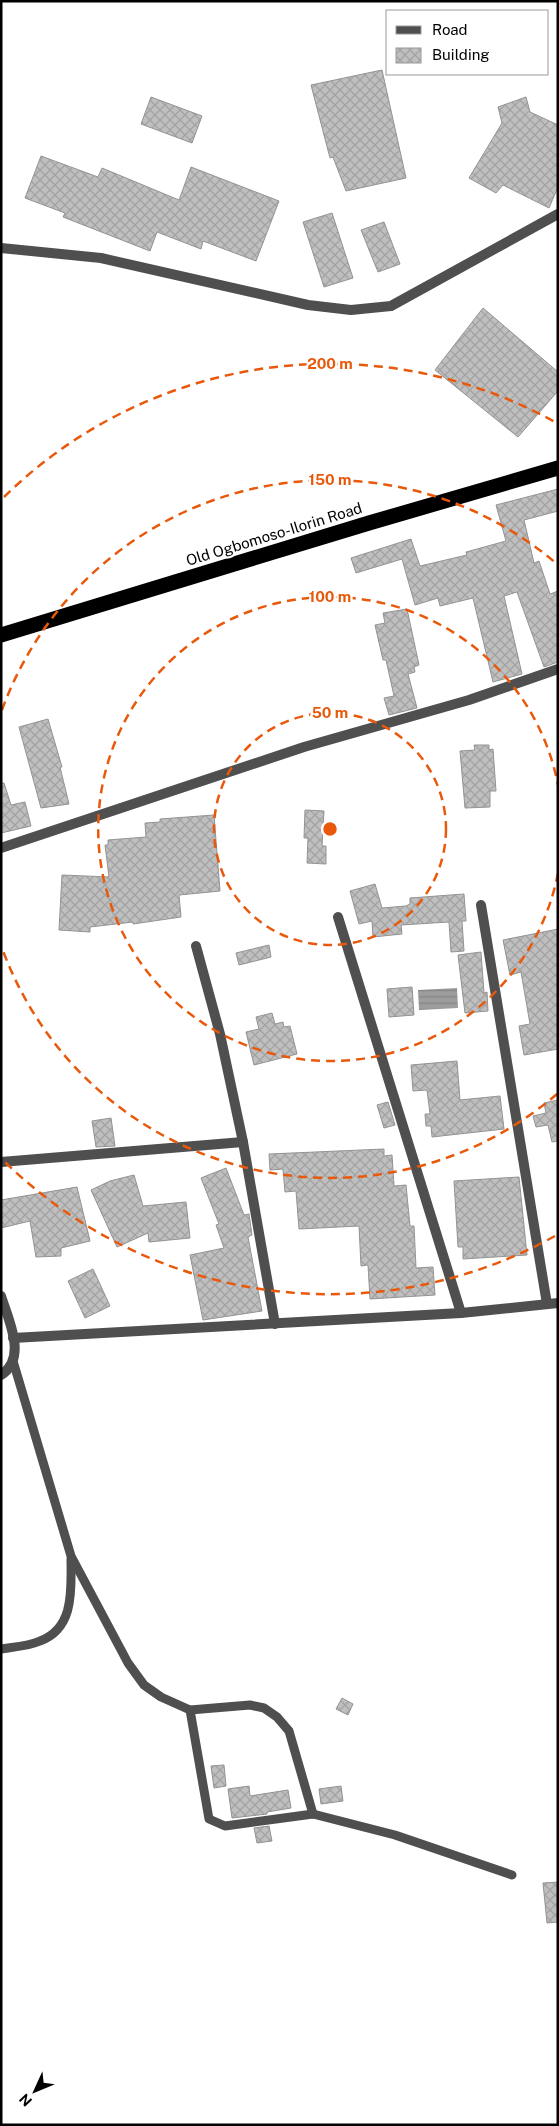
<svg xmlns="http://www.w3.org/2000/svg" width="559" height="2126" font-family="'Public Sans',sans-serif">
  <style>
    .water { fill: url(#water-rules) }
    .building { fill: url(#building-cross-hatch); stroke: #939393 }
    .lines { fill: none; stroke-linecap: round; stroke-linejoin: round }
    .lane { stroke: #4f4f4f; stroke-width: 9 }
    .street { stroke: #4f4f4f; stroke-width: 10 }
    .highway { stroke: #000; stroke-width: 15 }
    .ring { fill: none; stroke: #e8590c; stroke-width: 2.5; stroke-dasharray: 9 6 }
    .labels { text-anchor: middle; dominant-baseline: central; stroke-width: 4.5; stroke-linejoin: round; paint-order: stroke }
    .street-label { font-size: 15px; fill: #000; stroke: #fff }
    .centre { fill: #e8590c; stroke: #fff; stroke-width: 2.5 }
    .ring-label { font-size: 15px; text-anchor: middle; font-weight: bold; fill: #e8590c; stroke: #fff; stroke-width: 4.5; stroke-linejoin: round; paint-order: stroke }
  </style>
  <defs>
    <pattern id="water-rules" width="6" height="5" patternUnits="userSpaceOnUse" patternTransform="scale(1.25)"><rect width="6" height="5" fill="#9d9d9d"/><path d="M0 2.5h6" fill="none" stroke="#858585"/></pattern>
    <pattern id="building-cross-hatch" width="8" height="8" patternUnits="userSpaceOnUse" patternTransform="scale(1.25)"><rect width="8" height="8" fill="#bfbfbf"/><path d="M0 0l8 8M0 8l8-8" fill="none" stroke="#a2a2a2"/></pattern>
  </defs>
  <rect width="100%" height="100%" fill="#fff"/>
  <polygon class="water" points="457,988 458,1008 419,1010 418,990"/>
  <g class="building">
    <polygon points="382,70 406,178 346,191 333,157 330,158 311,85"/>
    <polygon points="151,97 202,116 192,143 141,124"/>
    <polygon points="526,97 530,112 558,125 558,187 549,208 503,185 496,193 469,178 502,123 498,107"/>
    <polygon points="41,156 98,177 102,168 179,200 191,167 279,201 256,261 203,241 201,249 157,232 150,251 63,217 65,213 25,198"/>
    <polygon points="332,213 353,278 324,287 303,222"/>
    <polygon points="384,222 400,264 378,272 361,230"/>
    <polygon points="483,308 558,372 558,391 518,437 435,370"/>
    <polygon points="558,489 558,511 524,520 534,563 539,561 550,594 558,591 558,662 544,667 517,592 504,596 522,674 493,682 473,598 440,606 438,598 415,605 402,559 356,573 351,558 411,539 420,566 467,555 466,552 506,541 496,505"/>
    <polygon points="407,609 419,665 414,667 415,672 408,674 417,708 389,715 384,698 394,696 386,660 383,660 375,625 385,623 383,613"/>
    <polygon points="48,719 62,767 60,767 69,804 41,808 19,727"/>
    <polygon points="474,745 489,745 489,750 493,749 496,791 490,791 490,807 465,808 460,751 475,750"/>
    <polygon points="1,783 4,783 11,805 25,802 31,826 1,833"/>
    <polygon points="305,810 324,811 322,846 326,846 326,864 307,863 308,838 304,838"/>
    <polygon points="214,815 220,891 179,895 181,917 133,924 133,922 90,927 90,932 59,930 62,875 109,877 105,845 108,845 108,840 146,837 145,823 160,822 160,819"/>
    <polygon points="375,884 382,908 406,906 410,904 410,898 464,894 466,921 462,921 464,951 451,952 449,922 401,925 402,934 373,937 372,921 359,924 350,891"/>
    <polygon points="558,929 558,1049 524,1055 519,1026 530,1024 521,972 510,975 503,940"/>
    <polygon points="269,945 271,957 239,965 236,953"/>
    <polygon points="481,952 484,993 487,992 488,1011 465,1013 458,955"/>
    <polygon points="412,987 414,1015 389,1017 387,989"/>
    <polygon points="272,1013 275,1024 283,1022 284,1027 290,1026 297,1054 254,1065 246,1032 259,1029 256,1017"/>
    <polygon points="457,1061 460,1100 500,1096 504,1129 432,1137 431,1126 426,1126 425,1114 430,1114 427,1090 413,1091 411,1065"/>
    <polygon points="558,1100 558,1141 552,1142 548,1125 536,1127 533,1116 546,1113 544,1103"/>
    <polygon points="388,1102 395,1125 384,1128 377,1105"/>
    <polygon points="111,1118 115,1146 96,1147 92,1121"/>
    <polygon points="384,1149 384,1156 392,1155 394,1186 406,1185 410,1226 414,1226 416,1268 433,1267 435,1295 370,1299 368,1265 361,1266 359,1226 299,1229 296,1191 285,1192 283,1169 270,1170 269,1154"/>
    <polygon points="226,1168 244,1215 249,1214 252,1235 248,1237 262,1311 203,1320 190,1255 224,1248 216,1225 219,1224 201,1178"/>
    <polygon points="134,1175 143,1206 186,1202 190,1238 149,1242 148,1233 117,1247 91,1190 110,1181"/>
    <polygon points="519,1177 527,1255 463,1259 463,1247 458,1247 454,1181"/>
    <polygon points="77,1187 90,1241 61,1248 61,1256 36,1257 30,1221 1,1228 1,1200"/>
    <polygon points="93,1269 110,1306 85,1318 68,1281"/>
    <polygon points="342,1698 353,1704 348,1715 336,1709"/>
    <polygon points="224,1765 226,1786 214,1788 211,1766"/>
    <polygon points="249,1786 250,1796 288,1790 291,1808 267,1812 267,1814 232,1818 228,1789"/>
    <polygon points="341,1786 343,1801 321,1804 319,1789"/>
    <polygon points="269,1826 272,1841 257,1843 254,1828"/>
    <polygon points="558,1882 558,1922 547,1923 543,1883"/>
  </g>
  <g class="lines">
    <g class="lane">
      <polyline points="13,1361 71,1556 128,1663 144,1685 161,1697 190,1710 250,1705 264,1708 277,1717 289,1731 313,1814"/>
      <path d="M1,1649C14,1647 29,1646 40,1641C75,1628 71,1589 71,1559"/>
      <polyline points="190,1710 209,1819 225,1826 313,1814 395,1835 512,1875"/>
    </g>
    <g class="street">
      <polyline points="1,248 101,258 308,305 351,310 391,306 558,214"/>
      <polyline points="1,848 304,747 469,700 558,669"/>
      <polyline points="481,905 547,1304"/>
      <polyline points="338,917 461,1313"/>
      <polyline points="196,946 220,1034 243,1142 275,1324"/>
      <polyline points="1,1162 243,1142"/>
      <path d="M1,1296C8,1319 28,1358 1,1375"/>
      <polyline points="13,1338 461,1313 558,1303"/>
    </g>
    <polyline class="highway" points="1,635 369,523 558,468"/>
  </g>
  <g class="ring">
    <circle cx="330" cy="829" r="116"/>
    <path d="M558 873A232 232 0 1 1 558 785"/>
    <path d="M557 1094A349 349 0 0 1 2 948M2 710A349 349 0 0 1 557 564"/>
    <path d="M555 1236A465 465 0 0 1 4 1161M4 497A465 465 0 0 1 555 422"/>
  </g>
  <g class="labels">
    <g class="street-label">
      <text transform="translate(274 534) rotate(-17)">Old Ogbomoso-Ilorin Road</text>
    </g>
  </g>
  <circle cx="330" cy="829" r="8" class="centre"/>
  <g class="ring-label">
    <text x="330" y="369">200 m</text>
    <text x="330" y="485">150 m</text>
    <text x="330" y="602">100 m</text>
    <text x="330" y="718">50 m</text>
  </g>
  <rect width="559" height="2126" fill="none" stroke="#000000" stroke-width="5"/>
  <rect x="386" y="10" width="162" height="65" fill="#ffffff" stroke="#999999"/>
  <rect x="396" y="26" width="25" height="8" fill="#4f4f4f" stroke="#999999"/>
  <text x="432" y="35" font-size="15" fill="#000000">Road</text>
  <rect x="396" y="48" width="25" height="15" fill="url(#building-cross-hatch)" stroke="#999999"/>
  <text x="432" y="60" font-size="15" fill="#000000">Building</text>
  <g transform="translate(35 2091) rotate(226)" stroke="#ffffff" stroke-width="4" paint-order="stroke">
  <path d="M0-4L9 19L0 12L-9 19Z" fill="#000000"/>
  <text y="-8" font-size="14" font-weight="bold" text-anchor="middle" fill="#000000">N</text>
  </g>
</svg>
